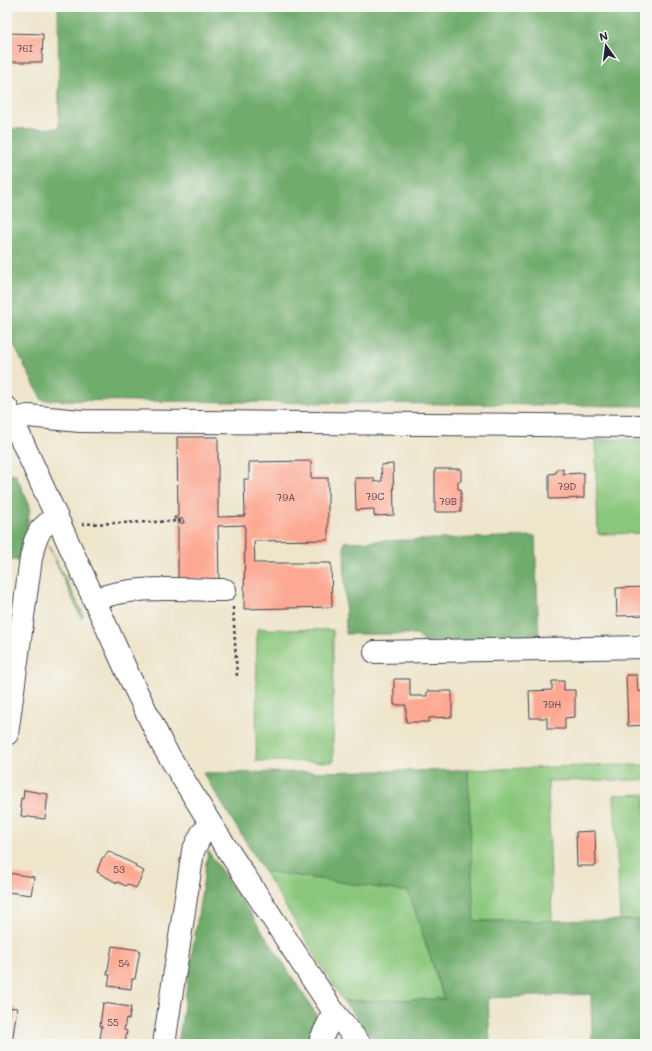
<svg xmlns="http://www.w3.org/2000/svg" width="652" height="1051" font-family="Mali,sans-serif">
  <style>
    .green { fill: #8ac77c; stroke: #56745c }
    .forest { fill: #6fac6c; stroke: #486754 }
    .building { fill: #fda892 }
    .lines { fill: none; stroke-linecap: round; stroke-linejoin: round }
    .minor-casing { stroke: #413f50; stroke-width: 24 }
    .path { stroke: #413f50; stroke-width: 2.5; stroke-dasharray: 3 3; stroke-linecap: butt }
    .minor { stroke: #fff; stroke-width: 22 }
    .labels { text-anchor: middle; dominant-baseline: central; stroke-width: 3; stroke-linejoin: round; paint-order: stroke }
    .number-label { font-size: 10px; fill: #594451 }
  </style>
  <rect width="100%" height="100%" fill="#f6f6f2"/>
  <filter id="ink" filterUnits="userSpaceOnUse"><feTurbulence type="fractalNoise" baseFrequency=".025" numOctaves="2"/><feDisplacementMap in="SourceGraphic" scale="8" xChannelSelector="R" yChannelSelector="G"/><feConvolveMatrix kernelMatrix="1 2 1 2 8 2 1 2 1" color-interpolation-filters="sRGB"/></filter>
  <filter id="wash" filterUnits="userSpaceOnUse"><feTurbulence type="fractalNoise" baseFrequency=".012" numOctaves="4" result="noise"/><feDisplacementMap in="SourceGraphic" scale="16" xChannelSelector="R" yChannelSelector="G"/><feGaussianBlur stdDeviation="0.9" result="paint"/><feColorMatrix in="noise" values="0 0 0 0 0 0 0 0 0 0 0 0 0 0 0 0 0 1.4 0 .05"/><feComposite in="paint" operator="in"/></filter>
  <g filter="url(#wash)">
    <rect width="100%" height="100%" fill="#eee5ca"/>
    <g class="green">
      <polygon points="645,439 645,533 598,534 595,440"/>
      <polygon points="47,543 83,614 82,619 49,547"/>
      <polygon points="257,629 333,630 333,762 256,761"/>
      <polygon points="613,765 645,765 645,780 548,781 552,921 473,921 468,770"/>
      <polygon points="645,794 645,920 620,920 614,795"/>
      <polygon points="264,871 409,892 444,999 343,1001"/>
    </g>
    <g class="forest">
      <polygon points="58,7 645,7 645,406 42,400 7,332 7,129 59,128"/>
      <polygon points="7,474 15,474 30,506 23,562 7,559"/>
      <polygon points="535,536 539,640 424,642 416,634 346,634 344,542"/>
      <polygon points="468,770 474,921 645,920 645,1044 592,1044 591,994 488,998 490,1044 378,1044 343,1001 444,999 409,892 264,871 203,773"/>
      <polygon points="208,851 269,941 330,1036 337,1044 178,1044"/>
    </g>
    <g id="blocks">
      <g class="building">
        <polygon points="8,33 43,34 42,62 8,62"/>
        <polygon points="177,437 218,437 218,517 245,516 244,479 249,479 249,462 311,461 311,478 328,478 328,540 254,541 255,563 331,563 332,607 244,609 245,525 218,526 219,580 178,579 178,523 184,523 183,519 174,519 174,517 178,517"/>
        <polygon points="393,464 394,515 374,516 374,509 356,510 355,478 374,478 374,482 382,481 381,465"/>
        <polygon points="435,469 461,469 461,481 458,481 458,489 461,489 461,512 435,512"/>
        <polygon points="556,469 563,469 563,474 584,473 584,498 549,499 549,474 556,473"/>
        <polygon points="645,587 645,615 617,616 616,588"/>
        <polygon points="626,675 637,675 638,691 645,691 645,725 628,726"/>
        <polygon points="394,679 410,679 410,696 427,696 427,691 452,691 452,717 429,718 429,722 406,722 406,705 394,705"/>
        <polygon points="552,681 564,681 564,690 575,690 575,717 565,718 565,729 547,729 547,718 530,718 529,691 552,690"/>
        <polygon points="24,790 48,794 45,819 21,816 22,808 20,807 21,798 23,799"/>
        <polygon points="595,831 596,866 577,866 576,832"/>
        <polygon points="108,851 136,865 135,867 144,871 136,888 127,884 126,886 118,882 117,883 97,872 102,858 104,857"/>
        <polygon points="8,873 34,877 31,895 7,892"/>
        <polygon points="112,946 140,950 135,979 132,979 131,989 108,986 110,975 107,975"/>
        <polygon points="103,1003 131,1007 129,1019 126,1018 124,1030 127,1031 125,1042 100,1039 102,1026 100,1026"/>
        <polygon points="7,1007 17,1008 12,1043 7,1043"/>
      </g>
    </g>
  </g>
  <g filter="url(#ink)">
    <use href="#blocks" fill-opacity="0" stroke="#413f50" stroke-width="1"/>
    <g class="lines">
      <defs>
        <g id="minor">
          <polyline points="7,408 128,674 163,746 212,826 334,1012 360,1044"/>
          <polyline points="13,420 28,416 80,421 645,426"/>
          <path d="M94,600C134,584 182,590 225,590"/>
          <polyline points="375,652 645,647"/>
          <polyline points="7,734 31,558 35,541 41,529 56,516"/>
          <polyline points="164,1044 193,851 202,833 212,826"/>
          <polyline points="321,1044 321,1039 334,1012"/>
        </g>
      </defs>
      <use href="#minor" class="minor-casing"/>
      <g class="path">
        <polyline points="82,524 184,521"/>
        <polyline points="233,607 237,677"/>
      </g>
      <use href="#minor" class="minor"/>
    </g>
  </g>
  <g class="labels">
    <g class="number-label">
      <text x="25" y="48">76I</text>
      <text x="567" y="486">79D</text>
      <text x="375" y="496">79C</text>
      <text x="286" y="497">79A</text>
      <text x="448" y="501">79B</text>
      <text x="552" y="704">79H</text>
      <text x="119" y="869">53</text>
      <text x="124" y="963">54</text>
      <text x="113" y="1022">55</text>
    </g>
  </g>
  <rect width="652" height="1051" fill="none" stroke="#f6f6f2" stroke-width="24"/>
  <g transform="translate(606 46) rotate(346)" stroke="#f6f6f2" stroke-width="3" paint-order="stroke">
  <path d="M0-3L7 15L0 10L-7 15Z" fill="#22223b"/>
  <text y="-6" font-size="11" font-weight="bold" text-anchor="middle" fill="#22223b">N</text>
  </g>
</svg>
